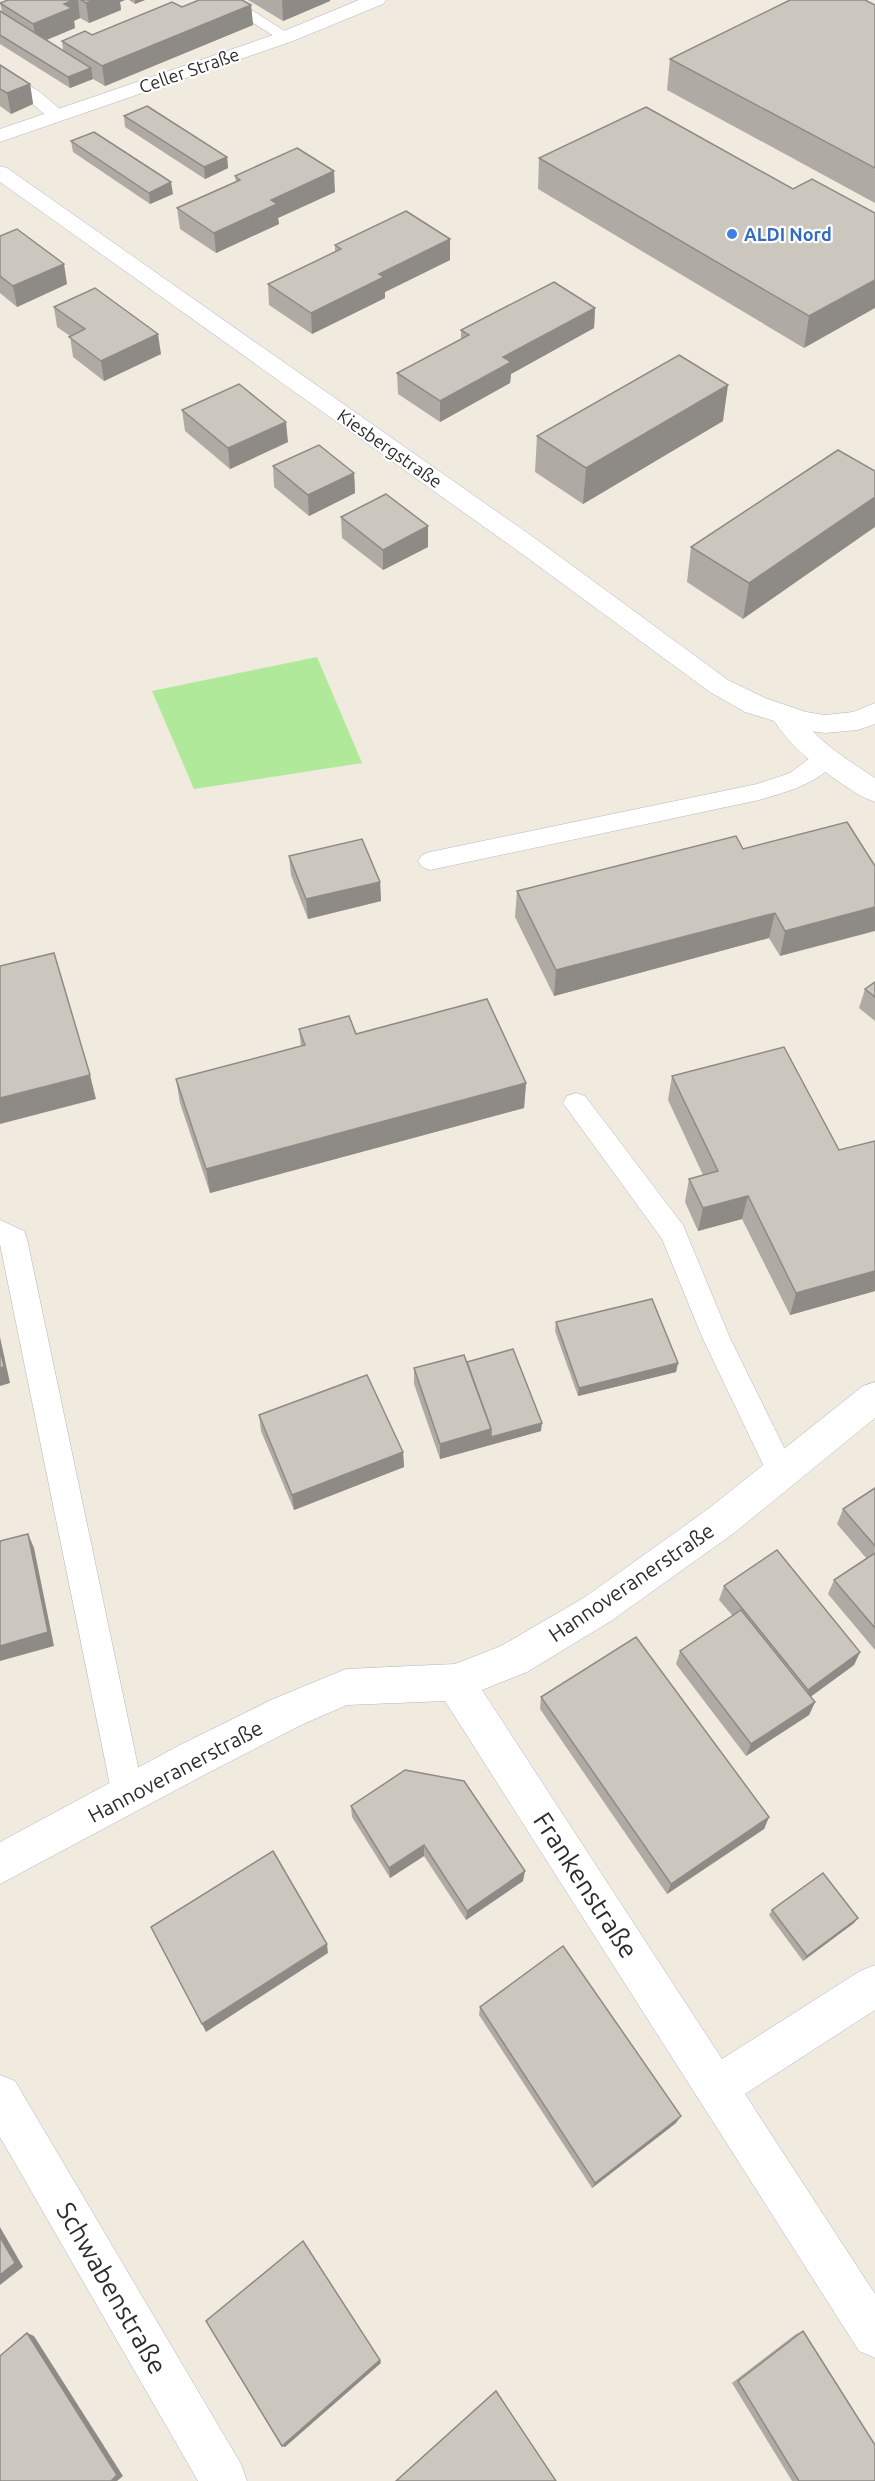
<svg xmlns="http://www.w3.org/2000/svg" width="875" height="2481" font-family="Ubuntu,sans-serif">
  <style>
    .green { fill: #afe999 }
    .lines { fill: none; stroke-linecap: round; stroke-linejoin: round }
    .service-casing { stroke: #b3b5c2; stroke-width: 1 }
    .minor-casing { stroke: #b3b5c2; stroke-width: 1 }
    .tertiary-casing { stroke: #b3b5c2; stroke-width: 1 }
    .service { fill: #fff; fill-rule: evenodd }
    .minor { fill: #fff; fill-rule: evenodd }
    .tertiary { fill: #fff; fill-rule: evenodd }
    .wall { fill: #afaba4 }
    .shaded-wall { fill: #8e8b86 }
    .building { fill: #cbc7bf; stroke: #8e8b86; stroke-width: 1.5 }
    .shop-dot { fill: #3f7fe0; stroke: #fff; stroke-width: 2 }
    .labels { text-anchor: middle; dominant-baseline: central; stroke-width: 4.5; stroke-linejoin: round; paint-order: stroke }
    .far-street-label { font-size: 18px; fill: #2d2d2d; stroke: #fff }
    .far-shop-label { font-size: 18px; font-weight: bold; fill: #366cbe; stroke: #fff; text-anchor: start }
    .street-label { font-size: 21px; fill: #2d2d2d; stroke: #fff }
    .near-street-label { font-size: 26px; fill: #2d2d2d; stroke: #fff }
  </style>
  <rect width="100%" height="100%" fill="#f0eadf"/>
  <polygon class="green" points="317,657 362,763 194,789 152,691"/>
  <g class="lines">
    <defs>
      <g id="service">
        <polygon points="217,0 236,0 294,37 286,42 280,40"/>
        <polygon points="0,69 40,92 62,111 64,115 62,119 50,119 28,100 0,81"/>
        <path d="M827,749L835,751L838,757C823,783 786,792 759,800L430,870L422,867L418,861L422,855L430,852L757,784L790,773L819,751Z"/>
        <polygon points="576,1093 585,1096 683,1225 730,1338 796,1472 791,1481 781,1485 771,1481 703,1339 662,1239 563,1103 567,1096"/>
        <polygon points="0,1220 24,1231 27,1239 144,1795 139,1806 128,1811 117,1806 112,1795 0,1244"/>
      </g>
      <g id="minor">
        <polygon points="359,0 386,0 383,4 293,41 0,142 0,129 279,33"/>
        <path d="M785,707L795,709C815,740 845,758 875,778V802C863,798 853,791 842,784C814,764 789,746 771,716L775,709Z"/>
        <polygon points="875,1382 875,1418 734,1533 611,1621 527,1672 482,1690 722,2059 860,1971 875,1965 875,2010 745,2094 875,2294 875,2358 859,2351 445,1701 347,1705 301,1725 206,1774 0,1884 0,1842 178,1746 273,1699 346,1669 455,1664 501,1646 585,1597 708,1509 863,1386"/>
        <polygon points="0,2075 15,2081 241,2464 247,2481 198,2481 0,2137"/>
      </g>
      <polygon id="tertiary" points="0,166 7,168 536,539 728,680 765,698 806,712 825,715 853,712 875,703 875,724 858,730 825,733 804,730 745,712 710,692 518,551 0,182"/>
    </defs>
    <use href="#service" class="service-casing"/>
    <use href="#minor" class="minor-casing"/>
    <use href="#tertiary" class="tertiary-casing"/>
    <use href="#service" class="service"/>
    <use href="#minor" class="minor"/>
    <use href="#tertiary" class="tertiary"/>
  </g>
  <g class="wall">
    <polygon points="8,0 125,0 120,2 121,10 89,23 80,18 74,21 75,28 46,40 63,50 62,41 92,35 182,7 251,5 253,25 105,86 93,79 70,88 0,44 0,11 2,12 0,3"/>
    <polygon points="129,0 145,0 135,4"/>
    <polygon points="248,0 330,0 330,1 283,21"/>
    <polygon points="875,5 875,203 667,90 670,59"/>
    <polygon points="0,65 30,84 33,104 11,114 0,106"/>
    <polygon points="124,116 227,157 228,168 205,179 125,127"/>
    <polygon points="71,141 173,194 150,204 73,152"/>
    <polygon points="539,158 875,213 804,348 538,189"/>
    <polygon points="235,176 335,192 278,218 279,224 216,253 180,229 177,208 236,182"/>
    <polygon points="0,236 67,284 17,307 0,293"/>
    <polygon points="450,239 450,260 385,292 385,298 312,334 269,305 268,284 335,252 335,245"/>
    <polygon points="54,307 161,354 104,381 73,357 70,336 57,327"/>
    <polygon points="595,308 594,328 511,374 510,383 440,422 398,394 397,373 461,339 461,330"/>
    <polygon points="182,410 288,442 230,469 185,431"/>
    <polygon points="723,421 583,504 535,472 537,436"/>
    <polygon points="838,450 743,619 687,582 691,547"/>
    <polygon points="273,466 354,473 355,493 309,516 274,487"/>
    <polygon points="341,517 428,526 428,547 383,570 342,538"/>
    <polygon points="847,822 780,956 769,938 554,996 515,917 517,891 743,849"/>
    <polygon points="289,856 380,882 381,901 308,919 291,875"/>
    <polygon points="875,982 875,1021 859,1008 865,989"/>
    <polygon points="299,1029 356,1034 526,1083 524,1108 210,1193 180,1103 176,1079 301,1046"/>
    <polygon points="672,1076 839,1150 875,1141 875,1291 790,1315 742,1219 698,1231 685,1202 689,1179 703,1175 668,1100"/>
    <polygon points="556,1322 678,1363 676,1372 578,1396 555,1331"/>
    <polygon points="467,1362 541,1431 440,1459 414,1384 414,1368"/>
    <polygon points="259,1415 403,1452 404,1467 294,1510 261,1431"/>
    <polygon points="875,1488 875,1650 828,1594 834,1580 867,1559 837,1524 843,1509"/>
    <polygon points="724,1586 860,1652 854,1665 810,1697 815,1702 809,1715 746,1756 676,1664 680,1651 733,1616 719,1600"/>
    <polygon points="541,1697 769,1817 764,1829 667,1894 540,1709"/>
    <polygon points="351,1806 523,1881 466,1920 424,1856 390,1878 352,1817"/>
    <polygon points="772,1910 854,1923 803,1961 769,1915"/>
    <polygon points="480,2007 676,2123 592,2188 479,2015"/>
    <polygon points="803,2331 875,2481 792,2481 732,2383 796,2334"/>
  </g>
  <g class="shaded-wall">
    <polygon points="73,0 78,0 80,18 74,21 75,28 37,44 33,24 64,4"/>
    <polygon points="94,0 125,0 120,2 121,10 89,23 86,3"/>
    <polygon points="135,0 145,0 135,4"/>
    <polygon points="282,0 330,0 330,1 283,21"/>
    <polygon points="251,5 253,25 105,86 102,66"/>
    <polygon points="91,68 93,79 70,88 68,77"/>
    <polygon points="30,84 33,104 11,114 7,93"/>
    <polygon points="227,157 228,168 205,179 204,167"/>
    <polygon points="334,171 335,192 278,218 279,224 216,253 214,233 271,200"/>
    <polygon points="171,182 173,194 150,204 149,193"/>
    <polygon points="450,239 450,260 385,292 385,298 312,334 311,313 379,274"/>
    <polygon points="64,264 67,284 17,307 13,286"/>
    <polygon points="875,280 875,308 804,348 809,316"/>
    <polygon points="595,308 594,328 511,374 510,383 440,422 440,401 503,357"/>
    <polygon points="158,334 161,354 104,381 101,361"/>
    <polygon points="728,385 723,421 583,504 586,468"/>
    <polygon points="286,422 288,442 230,469 228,448"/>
    <polygon points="354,473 355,493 309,516 308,495"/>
    <polygon points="875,497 875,527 743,619 749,583"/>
    <polygon points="428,526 428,547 383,570 383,550"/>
    <polygon points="380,882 381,901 308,919 306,899"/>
    <polygon points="875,907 875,931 780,956 785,931"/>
    <polygon points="775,913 769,938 554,996 556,970"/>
    <polygon points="90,1075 96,1099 0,1124 0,1098"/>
    <polygon points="526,1083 524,1108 210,1193 206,1169"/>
    <polygon points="748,1196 742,1219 698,1231 703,1208"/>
    <polygon points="875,1271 875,1291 790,1315 796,1293"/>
    <polygon points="0,1337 10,1383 0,1386"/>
    <polygon points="678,1363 676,1372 578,1396 579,1388"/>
    <polygon points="542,1423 541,1431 440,1459 440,1444 491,1429"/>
    <polygon points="403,1452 404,1467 294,1510 292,1495"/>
    <polygon points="28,1534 34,1548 54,1646 0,1661 0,1646"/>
    <polygon points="860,1652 854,1665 802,1703 808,1690"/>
    <polygon points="815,1702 809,1715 746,1756 751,1744"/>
    <polygon points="769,1817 764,1829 667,1894 671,1884"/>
    <polygon points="424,1845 424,1856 390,1878 389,1868"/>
    <polygon points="525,1871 523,1881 466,1920 467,1911"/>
    <polygon points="858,1918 854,1923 803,1961 807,1956"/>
    <polygon points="327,1944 328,1953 206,2032 202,2024"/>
    <polygon points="681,2116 676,2123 592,2188 595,2183"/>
    <polygon points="0,2227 23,2267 0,2285"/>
    <polygon points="27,2333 34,2336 123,2476 117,2481 111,2481"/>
    <polygon points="380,2360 381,2363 285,2447 282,2446"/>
  </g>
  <g class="building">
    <polygon points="8,0 73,0 64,4 72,8 33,24 0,3"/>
    <polygon points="81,0 94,0 86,3"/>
    <polygon points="199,0 242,0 251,5 102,66 62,41 85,31 92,35 172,2 182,7"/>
    <polygon points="790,0 865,0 875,5 875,168 670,59"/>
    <polygon points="0,11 91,68 68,77 0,35"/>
    <polygon points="0,65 30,84 7,93 0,89"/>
    <polygon points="147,106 227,157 204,167 124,116"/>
    <polygon points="646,107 793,189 812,179 875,213 875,280 809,316 539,158"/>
    <polygon points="94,132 171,182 149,193 71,141"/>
    <polygon points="297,148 334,171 271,200 277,204 214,233 177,208 240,180 235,176"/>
    <polygon points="406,211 450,239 379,274 384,277 311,313 268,284 341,249 335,245"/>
    <polygon points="17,229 64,264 13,286 0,276 0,236"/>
    <polygon points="554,282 595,308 503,357 511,362 440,401 397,373 469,335 461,330"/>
    <polygon points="95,288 158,334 101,361 69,337 85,329 54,307"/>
    <polygon points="679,355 728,385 586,468 537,436"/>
    <polygon points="239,384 286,422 228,448 182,410"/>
    <polygon points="319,445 354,473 308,495 273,466"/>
    <polygon points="838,450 875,471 875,497 749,583 691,547"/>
    <polygon points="386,494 428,526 383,550 341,517"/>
    <polygon points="847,822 875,866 875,907 785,931 775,913 556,970 517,891 736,836 743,849"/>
    <polygon points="362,839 380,882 306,899 289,856"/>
    <polygon points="54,953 90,1075 0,1098 0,966"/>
    <polygon points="875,982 875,997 865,989"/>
    <polygon points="487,999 526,1083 206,1169 176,1079 305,1045 299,1029 349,1016 356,1034"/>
    <polygon points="784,1047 839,1150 875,1141 875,1271 796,1293 748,1196 703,1208 689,1179 718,1171 672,1076"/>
    <polygon points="652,1299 678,1363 579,1388 556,1322"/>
    <polygon points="0,1348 4,1367 0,1368"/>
    <polygon points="513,1349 542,1423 491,1437 491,1429 467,1362"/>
    <polygon points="464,1355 491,1429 440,1444 414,1368"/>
    <polygon points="367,1375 403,1452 292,1495 259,1415"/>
    <polygon points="875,1488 875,1546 843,1509"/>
    <polygon points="28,1534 48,1632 0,1646 0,1541"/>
    <polygon points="777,1550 860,1652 808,1690 724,1586"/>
    <polygon points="875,1553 875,1628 834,1580"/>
    <polygon points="741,1610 815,1702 751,1744 680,1651"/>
    <polygon points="636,1637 769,1817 671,1884 541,1697"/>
    <polygon points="405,1770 464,1781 525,1871 467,1911 424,1845 389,1868 351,1806"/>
    <polygon points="273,1851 327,1944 202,2024 151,1927"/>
    <polygon points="823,1873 858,1918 807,1956 772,1910"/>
    <polygon points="563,1946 681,2116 595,2183 480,2007"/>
    <polygon points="0,2237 15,2263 0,2275"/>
    <polygon points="303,2241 380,2360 282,2446 206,2321"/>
    <polygon points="803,2331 875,2445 875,2481 799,2481 738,2381"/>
    <polygon points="27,2333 117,2475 111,2481 0,2481 0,2356"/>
    <polygon points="496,2391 556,2481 396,2481"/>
  </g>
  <circle class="shop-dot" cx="732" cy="234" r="6"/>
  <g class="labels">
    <g class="far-street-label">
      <text transform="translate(189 70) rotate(-19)">Celler Straße</text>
      <text transform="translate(390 448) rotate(35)">Kiesbergstraße</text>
    </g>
    <g class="far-shop-label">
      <text x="744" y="234">ALDI Nord</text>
    </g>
    <g class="street-label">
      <text transform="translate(631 1582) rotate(-34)">Hannoveranerstraße</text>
      <text transform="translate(175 1771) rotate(-28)">Hannoveranerstraße</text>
    </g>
    <g class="near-street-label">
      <text transform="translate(586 1885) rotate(57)">Frankenstraße</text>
      <text transform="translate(112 2288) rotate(60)">Schwabenstraße</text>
    </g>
  </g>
</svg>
